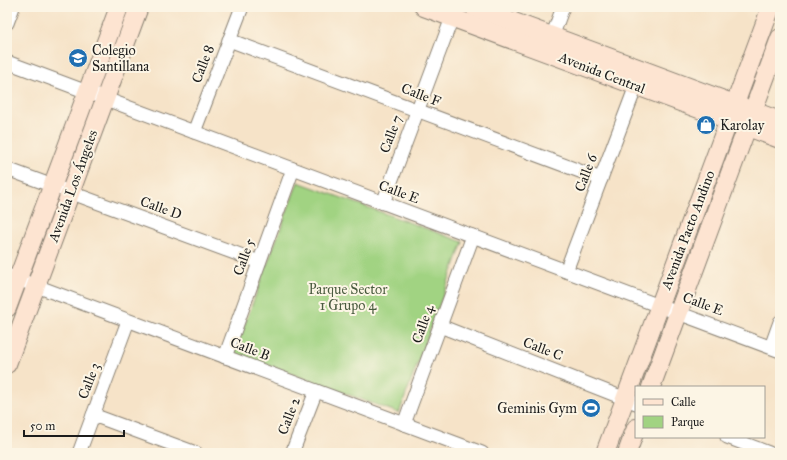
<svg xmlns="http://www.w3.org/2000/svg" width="787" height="460" font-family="'IM FELL Great Primer',serif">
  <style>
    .green { fill: #a1d382; stroke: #5e784f }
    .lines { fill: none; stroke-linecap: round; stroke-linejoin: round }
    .street-casing { stroke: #898072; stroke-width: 15 }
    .secondary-casing { stroke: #898072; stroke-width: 20 }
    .street { stroke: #fff; stroke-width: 13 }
    .secondary { stroke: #fde4d1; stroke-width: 18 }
    .labels { text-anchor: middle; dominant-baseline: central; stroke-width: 4; stroke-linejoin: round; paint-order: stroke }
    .poi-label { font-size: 14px; fill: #1c1c1c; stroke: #fcf5e5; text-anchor: start }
    .street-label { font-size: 14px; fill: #1c1c1c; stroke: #fcf5e5 }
    .park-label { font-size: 14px; fill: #4b5c40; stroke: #fcf5e5 }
  </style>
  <rect width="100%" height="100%" fill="#fcf5e5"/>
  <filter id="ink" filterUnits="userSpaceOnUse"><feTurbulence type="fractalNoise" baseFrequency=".025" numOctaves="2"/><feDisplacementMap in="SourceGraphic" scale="8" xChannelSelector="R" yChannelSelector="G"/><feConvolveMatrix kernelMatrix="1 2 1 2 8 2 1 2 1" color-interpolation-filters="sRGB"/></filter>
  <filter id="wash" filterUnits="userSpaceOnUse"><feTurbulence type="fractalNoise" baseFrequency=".012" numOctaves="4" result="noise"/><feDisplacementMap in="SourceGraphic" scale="16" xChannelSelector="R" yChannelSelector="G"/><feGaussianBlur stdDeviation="0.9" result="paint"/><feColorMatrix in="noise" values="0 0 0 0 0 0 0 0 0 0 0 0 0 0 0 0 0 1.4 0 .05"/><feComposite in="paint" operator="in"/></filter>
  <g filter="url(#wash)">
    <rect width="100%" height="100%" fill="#f6e3c8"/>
    <polygon class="green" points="298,182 463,242 399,413 234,353"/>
  </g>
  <g filter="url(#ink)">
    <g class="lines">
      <defs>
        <g id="street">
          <polyline points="7,23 13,7"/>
          <polyline points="552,37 563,7"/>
          <polyline points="229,40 601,179"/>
          <polyline points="7,62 780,351"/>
          <polyline points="194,132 242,7"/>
          <polyline points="7,169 259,262"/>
          <polyline points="383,203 456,7"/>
          <polyline points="566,271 636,86"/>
          <polyline points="7,275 482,453"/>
          <polyline points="440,326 636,403"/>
          <polyline points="771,347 780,322"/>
          <polyline points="225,357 293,169"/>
          <polyline points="93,415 196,453"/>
          <polyline points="404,424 473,236"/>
          <polyline points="727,437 769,453"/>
          <polyline points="79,453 128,321"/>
          <polyline points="292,453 316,391"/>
        </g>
        <g id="secondary">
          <polyline points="424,7 780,139"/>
          <polyline points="474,7 780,121"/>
          <polyline points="7,308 119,7"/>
          <polyline points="7,364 139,7"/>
          <polyline points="651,387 780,38"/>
          <polyline points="605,453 771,7"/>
          <polyline points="627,453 636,428"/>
        </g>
      </defs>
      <use href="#street" class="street-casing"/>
      <use href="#secondary" class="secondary-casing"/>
      <use href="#street" class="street"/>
      <use href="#secondary" class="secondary"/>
    </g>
  </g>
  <defs>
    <symbol id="school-disc" viewBox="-11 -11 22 22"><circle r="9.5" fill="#1f6fb2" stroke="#fcf5e5"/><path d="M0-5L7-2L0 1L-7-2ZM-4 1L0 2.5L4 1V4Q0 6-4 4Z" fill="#fff"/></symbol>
    <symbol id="shop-disc" viewBox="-11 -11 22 22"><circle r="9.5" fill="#1f6fb2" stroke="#fcf5e5"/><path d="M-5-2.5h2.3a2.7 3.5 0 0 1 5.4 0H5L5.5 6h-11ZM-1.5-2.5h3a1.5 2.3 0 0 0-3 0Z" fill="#fff"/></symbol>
    <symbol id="stadium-disc" viewBox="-11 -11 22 22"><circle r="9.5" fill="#1f6fb2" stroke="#fcf5e5"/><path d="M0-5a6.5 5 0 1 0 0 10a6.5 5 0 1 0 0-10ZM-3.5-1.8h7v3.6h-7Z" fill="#fff"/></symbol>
  </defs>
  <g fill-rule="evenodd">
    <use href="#school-disc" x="67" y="47" width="22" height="22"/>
    <use href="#shop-disc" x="695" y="114" width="22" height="22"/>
    <use href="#stadium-disc" x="580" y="397" width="22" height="22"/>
  </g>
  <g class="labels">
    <g class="poi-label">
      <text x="92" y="50">Colegio<tspan x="92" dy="16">Santillana</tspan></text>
      <text x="720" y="125">Karolay</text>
      <text x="577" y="408" text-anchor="end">Geminis Gym</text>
    </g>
    <g class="street-label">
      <text transform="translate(203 64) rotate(-69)">Calle 8</text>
      <text transform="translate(602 73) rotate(21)">Avenida Central</text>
      <text transform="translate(421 95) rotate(21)">Calle F</text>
      <text transform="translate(391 134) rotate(-69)">Calle 7</text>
      <text transform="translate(586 173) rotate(-69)">Calle 6</text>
      <text transform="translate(73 186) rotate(-70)">Avenida Los Ángeles</text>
      <text transform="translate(399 192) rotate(20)">Calle E</text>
      <text transform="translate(161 208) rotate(20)">Calle D</text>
      <text transform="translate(688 230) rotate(-69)">Avenida Pacto Andino</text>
      <text transform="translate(244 257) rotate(-70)">Calle 5</text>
      <text transform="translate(703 304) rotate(20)">Calle E</text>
      <text transform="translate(423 324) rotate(-70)">Calle 4</text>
      <text transform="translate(250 349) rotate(21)">Calle B</text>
      <text transform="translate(543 349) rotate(21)">Calle C</text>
      <text transform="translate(89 381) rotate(-69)">Calle 3</text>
      <text transform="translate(289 416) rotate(-69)">Calle 2</text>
    </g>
    <g class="park-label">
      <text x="348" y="289">Parque Sector<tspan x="348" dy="16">1 Grupo 4</tspan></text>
    </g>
  </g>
  <rect width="787" height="460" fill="none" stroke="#fcf5e5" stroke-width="24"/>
  <rect x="635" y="386" width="130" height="52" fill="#fcf5e5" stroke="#a29e95"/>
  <rect x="643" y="399" width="20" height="6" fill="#fde4d1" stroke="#a29e95"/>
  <text x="671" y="406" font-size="12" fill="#1c1c1c">Calle</text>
  <rect x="643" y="416" width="20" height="12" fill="#a1d382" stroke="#a29e95"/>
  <text x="671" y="426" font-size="12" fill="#1c1c1c">Parque</text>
  <path d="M24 430v6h100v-6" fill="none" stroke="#1c1c1c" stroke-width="2"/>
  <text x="30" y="430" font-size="12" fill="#1c1c1c" stroke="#fcf5e5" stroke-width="3" paint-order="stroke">50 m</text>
</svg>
